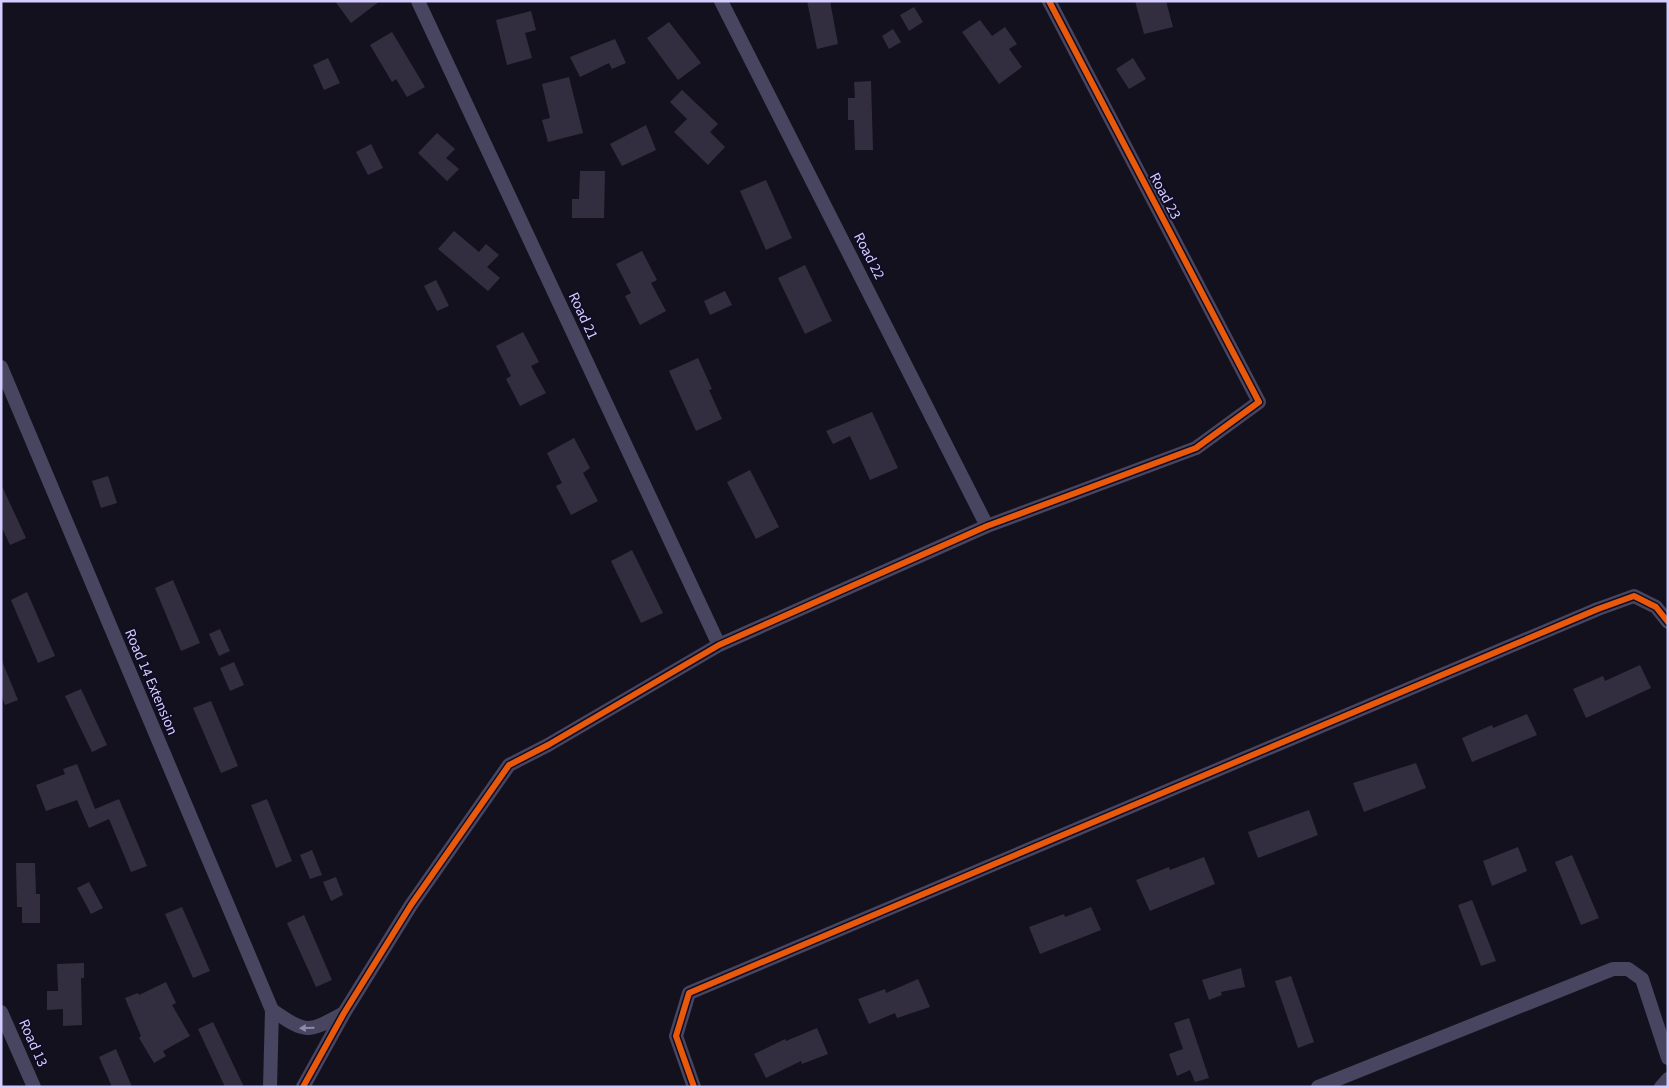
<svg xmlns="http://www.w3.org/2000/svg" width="1669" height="1088" font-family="'Source Sans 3',sans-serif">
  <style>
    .building { fill: #322e40 }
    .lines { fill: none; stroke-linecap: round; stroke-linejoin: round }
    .street { stroke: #47455f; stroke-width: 14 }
    .cycleway-casing { stroke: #100c23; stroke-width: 9 }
    .cycleway { stroke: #e8590c; stroke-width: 6 }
    .oneway { fill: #8e89af }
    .labels { text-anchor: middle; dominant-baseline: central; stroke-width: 4; stroke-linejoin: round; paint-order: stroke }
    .street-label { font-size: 15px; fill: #d4cdff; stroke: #100c23 }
  </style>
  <rect width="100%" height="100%" fill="#14111e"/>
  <g class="building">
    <polygon points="335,1 380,1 351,23"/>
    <polygon points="807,1 830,1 838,44 817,49"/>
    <polygon points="1135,1 1166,1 1173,27 1144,34"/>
    <polygon points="914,7 923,22 909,31 900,15"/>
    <polygon points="531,11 536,30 525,33 532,58 507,65 496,20"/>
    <polygon points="980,20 992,36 1005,27 1017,44 1009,49 1022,67 999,84 962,32"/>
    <polygon points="669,22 701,63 678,80 647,38"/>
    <polygon points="893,29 901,42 889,49 882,36"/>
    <polygon points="392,32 425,87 407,97 396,79 392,82 370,45"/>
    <polygon points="615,39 626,63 612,69 609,63 580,77 570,57"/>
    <polygon points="328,58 340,83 324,90 313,65"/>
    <polygon points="1133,58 1146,79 1129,89 1116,69"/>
    <polygon points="569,77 583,133 548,142 542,120 550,118 542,84"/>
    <polygon points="871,81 873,150 855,150 854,120 848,120 848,98 855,98 854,82"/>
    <polygon points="682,90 718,124 710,132 725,147 708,165 674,132 687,119 670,102"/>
    <polygon points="646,125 656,150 622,166 610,144"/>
    <polygon points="437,133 455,149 446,158 459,169 447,181 418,153"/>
    <polygon points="371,144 383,168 368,175 356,152"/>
    <polygon points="580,171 605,171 604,218 572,218 572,199 579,199"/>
    <polygon points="766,180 792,238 766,250 740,191"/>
    <polygon points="454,231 479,252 486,244 499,255 487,267 500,278 488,291 438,249"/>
    <polygon points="642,251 657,280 651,283 666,311 640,325 625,296 631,293 616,264"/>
    <polygon points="805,265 832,321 805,334 778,278"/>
    <polygon points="436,280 449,306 437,311 424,286"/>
    <polygon points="725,291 732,305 710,315 704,301"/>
    <polygon points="523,332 539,362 531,366 546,393 520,406 506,379 511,376 496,346"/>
    <polygon points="698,358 712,389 709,390 722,419 696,431 669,371"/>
    <polygon points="872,412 898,468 870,480 850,436 833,444 826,431"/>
    <polygon points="574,438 590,468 583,473 598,501 571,515 556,486 562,483 547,453"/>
    <polygon points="750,470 779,527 756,539 727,482"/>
    <polygon points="108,476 117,503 101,508 92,481"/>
    <polygon points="1,484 26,538 10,545 1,526"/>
    <polygon points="632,550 663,613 641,623 611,561"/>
    <polygon points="173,580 200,643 181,651 155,588"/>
    <polygon points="27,592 55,656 38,663 11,600"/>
    <polygon points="220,629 230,651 219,656 209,634"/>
    <polygon points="2,661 18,700 5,705 1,694"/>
    <polygon points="234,662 244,685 230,691 220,668"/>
    <polygon points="1640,665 1651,688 1586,718 1573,689 1603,676 1605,681"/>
    <polygon points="81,689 107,745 92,752 65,696"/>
    <polygon points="211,701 238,766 221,773 193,708"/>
    <polygon points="1527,714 1537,735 1472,762 1462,738 1492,725 1493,728"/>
    <polygon points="1416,763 1426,788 1364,812 1353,783"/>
    <polygon points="77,764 95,809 119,799 147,866 131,872 109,819 89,828 77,800 46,811 36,785 65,774 63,769"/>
    <polygon points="267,799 292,861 276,868 251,805"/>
    <polygon points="1309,810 1318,835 1258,858 1248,832"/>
    <polygon points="1518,847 1527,871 1492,886 1483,861"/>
    <polygon points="312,850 322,875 310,879 300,855"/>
    <polygon points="1572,855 1599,918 1581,925 1555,862"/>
    <polygon points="1204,857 1215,884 1150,911 1136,880 1169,867 1170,870"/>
    <polygon points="16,863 35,863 36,894 40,894 40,923 22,923 22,907 17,907"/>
    <polygon points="336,877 343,895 331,901 323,882"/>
    <polygon points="89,882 103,908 91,914 77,888"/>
    <polygon points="1472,900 1496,961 1481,966 1458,905"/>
    <polygon points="182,907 210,971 193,978 165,914"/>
    <polygon points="1091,907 1101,930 1040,954 1029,927 1064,914 1065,917"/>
    <polygon points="304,915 332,980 316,987 287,923"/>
    <polygon points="84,963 84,978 81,978 82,1025 63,1026 63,1009 47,1010 47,991 58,991 57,964"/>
    <polygon points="1241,968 1245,987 1221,992 1222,995 1209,1000 1202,980"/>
    <polygon points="1291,976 1314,1042 1298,1048 1275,981"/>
    <polygon points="918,979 930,1007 897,1018 895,1013 869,1024 858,999 885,989 886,993"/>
    <polygon points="166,982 176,1003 172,1005 190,1036 163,1051 166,1056 154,1063 139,1038 141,1036 125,998 138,993 139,995"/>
    <polygon points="1189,1018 1209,1078 1195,1082 1190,1070 1177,1076 1169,1054 1183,1049 1174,1023"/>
    <polygon points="213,1022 244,1087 225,1087 198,1029"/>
    <polygon points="817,1028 828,1054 802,1064 801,1061 766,1078 754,1054 785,1039 786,1041"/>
    <polygon points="116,1049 132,1087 112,1087 99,1057"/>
  </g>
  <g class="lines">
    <g class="street">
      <polyline points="418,1 719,645"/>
      <polyline points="721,1 987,526"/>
      <polyline points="1,367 272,1010 270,1087"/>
      <path d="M272,1010C307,1034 307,1033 344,1013"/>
      <polyline points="1,1012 34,1087"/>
      <polyline points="303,1087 344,1013 411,905 509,765 548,745 719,645 987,526 1196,448 1259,402 1049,1"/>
      <polyline points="694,1087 676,1036 689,993 1598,609 1634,596 1656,607 1668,622"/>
      <polyline points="1318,1087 1613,969 1628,969 1642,979 1668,1058"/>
      <polyline points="1661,1087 1668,1079"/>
    </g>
    <defs>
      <g id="cycleway">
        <polyline points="303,1087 344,1013 411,905 509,765 548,745 719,645 987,526 1196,448 1259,402 1049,1"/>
        <polyline points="694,1087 676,1036 689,993 1598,609 1634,596 1656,607 1668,622"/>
      </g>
    </defs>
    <use href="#cycleway" class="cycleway-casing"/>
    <use href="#cycleway" class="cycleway"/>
  </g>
  <defs><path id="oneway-solid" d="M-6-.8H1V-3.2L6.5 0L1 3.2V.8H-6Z" transform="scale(1.25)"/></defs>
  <use class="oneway" href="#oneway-solid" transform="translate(307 1028) rotate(179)"/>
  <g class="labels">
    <g class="street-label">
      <text transform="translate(1165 196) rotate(62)">Road 23</text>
      <text transform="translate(869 256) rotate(63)">Road 22</text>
      <text transform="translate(583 316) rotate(65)">Road 21</text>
      <text transform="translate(151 682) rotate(67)">Road 14 Extension</text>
      <text transform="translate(33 1043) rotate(66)">Road 13</text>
    </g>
  </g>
  <rect width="1669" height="1088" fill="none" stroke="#d4cdff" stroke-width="5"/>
</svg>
